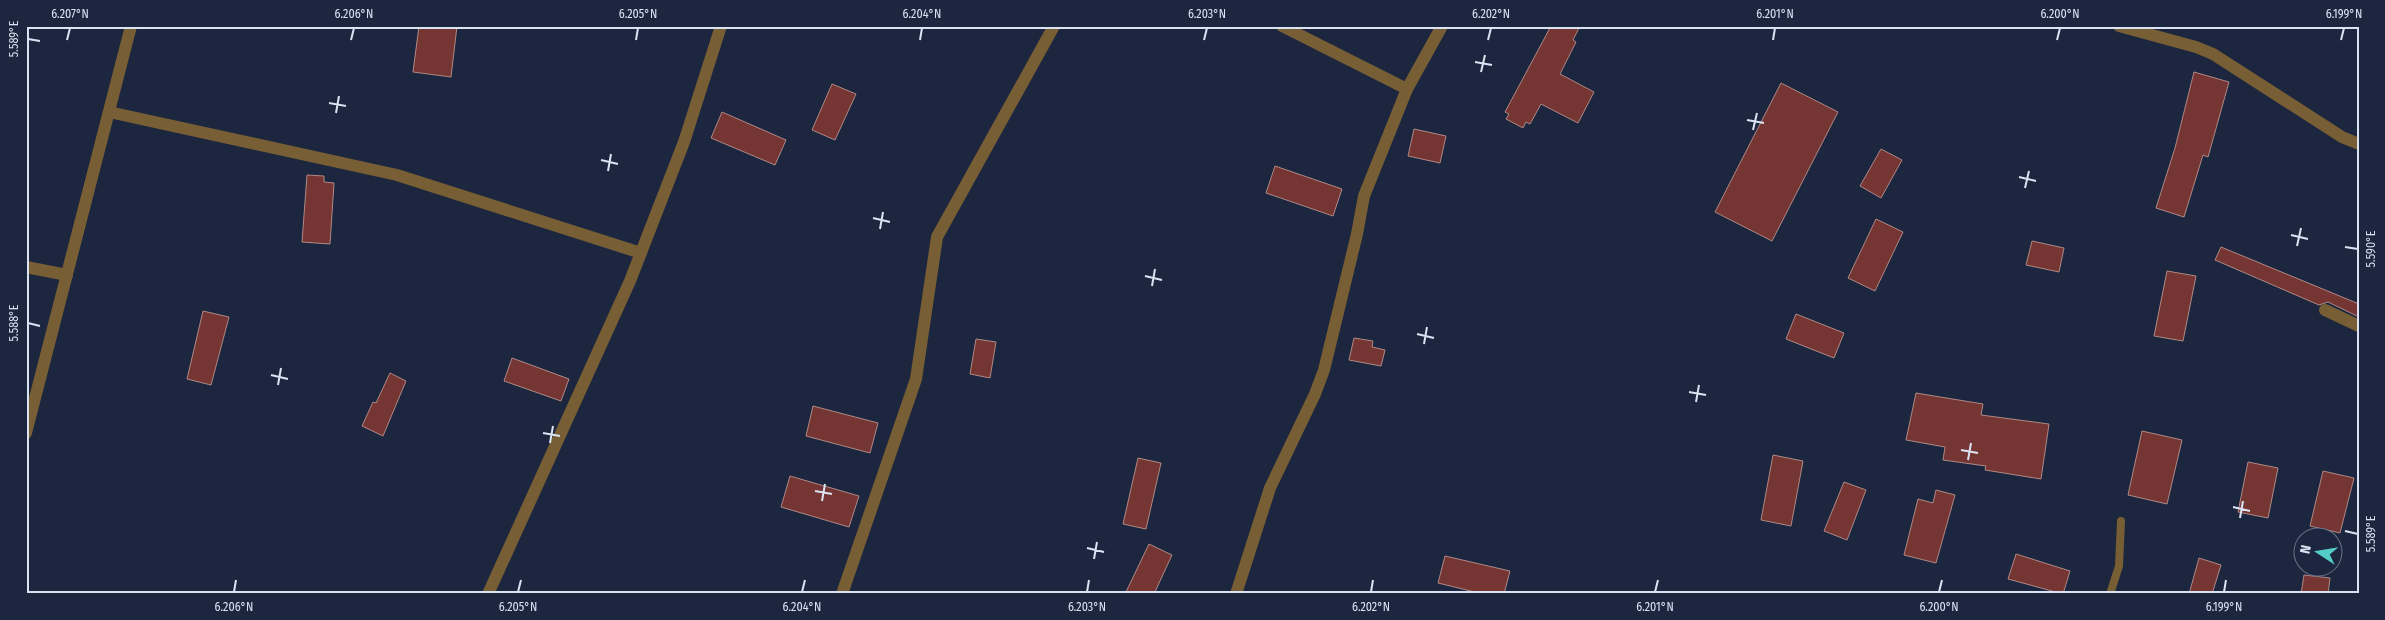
<svg xmlns="http://www.w3.org/2000/svg" width="2385" height="620" font-family="'Fira Sans Condensed',sans-serif">
  <style>
    .building { fill: #753533; stroke: #af8986 }
    .lines { fill: none; stroke-linecap: round; stroke-linejoin: round }
    .service { stroke: #775e34; stroke-width: 8 }
    .minor { stroke: #775e34; stroke-width: 12 }
    .ticks { fill: none; stroke: #dbe3f3; stroke-width: 2 }
    .neatline { fill: none; stroke: #dbe3f3; stroke-width: 2 }
    .ticks-label { font-size: 12px; text-anchor: middle; fill: #dbe3f3 }
  </style>
  <rect width="100%" height="100%" fill="#1c273f"/>
  <g class="building">
    <polygon points="419,26 457,26 451,77 413,72"/>
    <polygon points="1551,26 1580,26 1573,40 1576,42 1560,74 1594,92 1578,123 1541,104 1530,124 1526,122 1523,128 1506,119 1509,114 1505,112"/>
    <polygon points="2194,72 2229,82 2208,157 2203,155 2184,217 2156,208 2175,148"/>
    <polygon points="1781,83 1838,112 1772,241 1715,212"/>
    <polygon points="832,84 856,94 835,140 812,130"/>
    <polygon points="722,112 786,140 775,165 711,138"/>
    <polygon points="1414,129 1446,136 1440,163 1408,156"/>
    <polygon points="1881,149 1902,160 1881,198 1860,186"/>
    <polygon points="1275,166 1342,189 1333,216 1266,193"/>
    <polygon points="307,175 324,176 324,182 334,183 330,244 302,242"/>
    <polygon points="1876,219 1903,232 1875,291 1848,278"/>
    <polygon points="2032,241 2064,248 2059,272 2026,265"/>
    <polygon points="2221,247 2359,304 2359,317 2328,302 2319,305 2215,260"/>
    <polygon points="2167,271 2196,276 2183,341 2154,336"/>
    <polygon points="203,311 229,317 211,385 187,379"/>
    <polygon points="1796,314 1844,333 1834,358 1786,339"/>
    <polygon points="1354,338 1373,341 1372,347 1385,350 1381,366 1349,360"/>
    <polygon points="976,339 996,342 990,378 970,374"/>
    <polygon points="512,358 569,379 561,401 504,381"/>
    <polygon points="390,373 406,381 383,436 362,426 373,402 376,403"/>
    <polygon points="1916,393 1983,404 1981,415 2049,424 2041,479 1985,470 1986,466 1943,460 1945,447 1906,440"/>
    <polygon points="813,406 878,423 870,453 806,436"/>
    <polygon points="2142,431 2182,440 2167,504 2128,495"/>
    <polygon points="1773,455 1803,461 1791,526 1761,520"/>
    <polygon points="1138,458 1161,463 1146,529 1123,524"/>
    <polygon points="2248,462 2278,468 2268,518 2238,512"/>
    <polygon points="2323,471 2354,478 2340,533 2310,526"/>
    <polygon points="790,476 859,496 849,527 781,507"/>
    <polygon points="1844,482 1866,490 1847,540 1824,531"/>
    <polygon points="1936,490 1955,495 1936,563 1904,555 1918,499 1933,503"/>
    <polygon points="1149,544 1172,555 1154,594 1125,594"/>
    <polygon points="2016,554 2070,571 2063,594 2008,579"/>
    <polygon points="1445,556 1510,571 1504,594 1483,594 1438,583"/>
    <polygon points="2199,558 2221,565 2212,594 2189,594"/>
    <polygon points="2304,575 2330,578 2328,594 2301,594"/>
  </g>
  <g class="lines">
    <polyline class="service" points="2110,594 2119,566 2121,521"/>
    <g class="minor">
      <polyline points="1282,26 1407,89"/>
      <polyline points="2119,26 2196,47 2213,54 2342,137 2359,144"/>
      <polyline points="109,112 397,175 641,253"/>
      <polyline points="26,267 67,275"/>
      <polyline points="2325,310 2359,326"/>
      <polyline points="26,433 131,26"/>
      <polyline points="488,594 630,281 684,142 721,26"/>
      <polyline points="842,594 916,379 937,237 1054,26"/>
      <polyline points="1236,594 1270,488 1315,394 1324,370 1357,234 1364,196 1407,89 1442,26"/>
    </g>
  </g>
  <path class="ticks" d="M28,39L40,41M67,40L70,28M351,40L354,28M636,40L638,28M920,40L922,28M1204,40L1207,28M1488,40L1491,28M1773,40L1775,28M2057,40L2060,28M2341,40L2344,28M1475,62L1492,65M1481,72L1485,55M329,103L346,106M336,113L339,96M1747,120L1764,123M1753,130L1757,113M601,160L618,164M608,171L611,154M2019,177L2036,181M2025,188L2029,171M873,218L890,222M880,229L883,212M2291,235L2308,239M2297,246L2301,228M2345,247L2358,249M1145,276L1162,280M1152,286L1155,269M28,323L40,326M1417,334L1434,338M1424,344L1427,327M271,375L288,379M278,385L281,368M1689,392L1706,395M1696,402L1699,385M543,433L560,436M550,443L553,426M1961,450L1978,453M1968,460L1971,443M815,491L832,494M822,501L825,484M2233,507L2250,511M2240,518L2243,501M2345,531L2358,534M1087,548L1104,552M1094,559L1097,542M234,592L236,580M518,592L521,580M802,592L805,580M1087,592L1089,580M1371,592L1373,580M1655,592L1658,580M1939,592L1942,580M2224,592L2226,580"/>
  <rect width="2385" height="620" fill="none" stroke="#1c273f" stroke-width="55"/>
  <g transform="translate(2318 552) rotate(282)"><circle r="24" fill="#1c273f" stroke="#687287"/>
  <path d="M0-4L9 19L0 12L-9 19Z" fill="#54cdc7"/>
  <text y="-8" font-size="14" font-weight="bold" text-anchor="middle" fill="#dbe3f3">N</text>
  </g>
  <rect x="28" y="28" width="2330" height="564" class="neatline"/>
  <g class="ticks-label">
    <text x="70" y="18">6.207°N</text>
    <text x="354" y="18">6.206°N</text>
    <text x="638" y="18">6.205°N</text>
    <text x="922" y="18">6.204°N</text>
    <text x="1207" y="18">6.203°N</text>
    <text x="1491" y="18">6.202°N</text>
    <text x="1775" y="18">6.201°N</text>
    <text x="2060" y="18">6.200°N</text>
    <text x="2344" y="18">6.199°N</text>
    <text transform="translate(14 39) rotate(-90)" y="4">5.589°E</text>
    <text transform="translate(2371 249) rotate(-90)" y="4">5.590°E</text>
    <text transform="translate(14 323) rotate(-90)" y="4">5.588°E</text>
    <text transform="translate(2371 534) rotate(-90)" y="4">5.589°E</text>
    <text x="234" y="611">6.206°N</text>
    <text x="518" y="611">6.205°N</text>
    <text x="802" y="611">6.204°N</text>
    <text x="1087" y="611">6.203°N</text>
    <text x="1371" y="611">6.202°N</text>
    <text x="1655" y="611">6.201°N</text>
    <text x="1939" y="611">6.200°N</text>
    <text x="2224" y="611">6.199°N</text>
  </g>
</svg>
